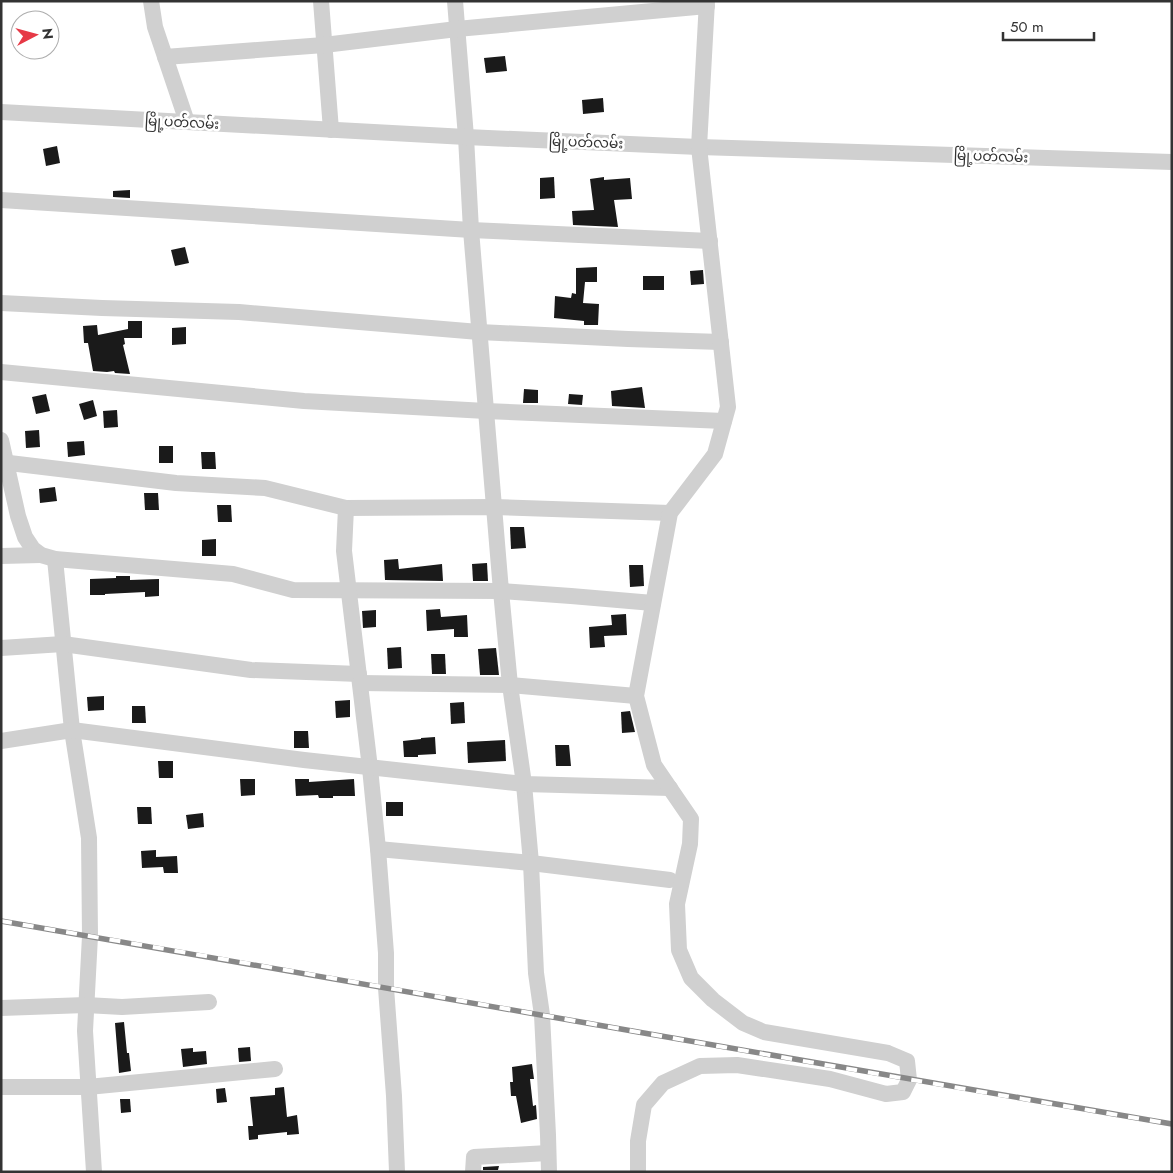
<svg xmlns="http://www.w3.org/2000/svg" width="1173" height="1173" font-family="Jost,'Noto Sans Myanmar',sans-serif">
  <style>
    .building { fill: #1a1a1a }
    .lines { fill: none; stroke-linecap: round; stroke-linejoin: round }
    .minor { stroke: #d0d0d0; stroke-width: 16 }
    .rail-casing { stroke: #888; stroke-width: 5.5 }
    .rail { stroke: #fff; stroke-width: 4; stroke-dasharray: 11; stroke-linecap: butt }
    .labels { text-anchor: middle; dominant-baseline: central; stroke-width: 5; stroke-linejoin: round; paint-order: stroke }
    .street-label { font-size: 14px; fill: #333; stroke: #fff }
  </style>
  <rect width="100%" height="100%" fill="#fff"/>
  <g class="building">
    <polygon points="505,56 507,71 486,73 484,58"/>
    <polygon points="603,98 604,112 583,114 582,100"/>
    <polygon points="57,146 60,163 46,166 43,149"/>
    <polygon points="554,177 555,198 540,199 540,178"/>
    <polygon points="604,177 604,180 630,178 632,199 614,200 618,227 573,225 572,211 594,210 590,179"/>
    <polygon points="130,190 130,198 113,197 113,191"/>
    <polygon points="185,247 189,263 175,266 171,250"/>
    <polygon points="597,267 597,282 585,282 583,303 599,304 598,325 584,325 584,321 554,318 555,296 571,298 572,293 576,294 576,268"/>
    <polygon points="703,270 704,284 691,285 690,271"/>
    <rect x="643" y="276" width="21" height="14"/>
    <polygon points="128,321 142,321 142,338 124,338 125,344 123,345 130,374 115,373 114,371 107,372 93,371 88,343 84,343 83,326 97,325 98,335 128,329"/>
    <polygon points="186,327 186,344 172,345 172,328"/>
    <polygon points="642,387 645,408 612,406 611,391"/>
    <polygon points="524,389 538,390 538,403 523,403"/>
    <polygon points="46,394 50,411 36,414 32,397"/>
    <polygon points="569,394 583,395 582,405 568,404"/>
    <polygon points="93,400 97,416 84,420 79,404"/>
    <polygon points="117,410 118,427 104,428 103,411"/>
    <polygon points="39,430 40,447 26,448 25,431"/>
    <polygon points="84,441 85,455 68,457 67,442"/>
    <rect x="159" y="446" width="14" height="17"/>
    <polygon points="201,452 215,452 216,469 202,469"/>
    <polygon points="55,487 57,501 40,503 39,489"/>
    <polygon points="144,493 158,493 159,510 145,510"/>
    <polygon points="217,505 231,505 232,522 218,522"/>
    <polygon points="510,527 524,527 526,548 511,549"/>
    <polygon points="216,539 216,556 202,556 202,540"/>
    <polygon points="398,559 399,569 442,564 443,581 385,580 384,560"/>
    <polygon points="487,563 488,581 473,581 472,564"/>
    <polygon points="629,565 643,565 644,586 630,587"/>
    <polygon points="116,576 130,576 130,580 159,579 159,596 145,597 145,592 105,594 105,595 90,595 90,579 116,578"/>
    <polygon points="440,609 441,617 467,615 468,637 454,637 454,629 427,631 426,610"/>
    <polygon points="376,610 376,627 363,628 362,611"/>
    <polygon points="626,614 627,635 604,636 605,647 590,648 589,627 612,625 611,615"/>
    <polygon points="401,647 402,668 388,669 387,648"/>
    <polygon points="496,648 499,675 480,675 478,649"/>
    <polygon points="431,654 445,654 446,674 432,674"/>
    <polygon points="104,696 104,710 88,711 87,697"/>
    <polygon points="350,700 350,717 336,718 335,701"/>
    <polygon points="464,702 465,723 451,724 450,703"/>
    <polygon points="132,706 145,706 146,723 132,723"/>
    <polygon points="630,711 635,732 622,733 621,712"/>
    <polygon points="294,731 308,731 309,748 294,748"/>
    <polygon points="435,737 436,754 418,755 418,757 404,757 403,741 421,739 421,738"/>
    <polygon points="505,740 506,761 468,763 467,742"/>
    <polygon points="555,745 569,745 571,766 556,766"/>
    <polygon points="158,761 173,761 173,778 159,778"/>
    <polygon points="240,779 255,779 255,795 241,796"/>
    <polygon points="295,779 309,779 309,782 354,779 355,796 333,796 333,798 319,798 318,795 296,796"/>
    <rect x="386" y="802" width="17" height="14"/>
    <polygon points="137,807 151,807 152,824 138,824"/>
    <polygon points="203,813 204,827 188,829 186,815"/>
    <polygon points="156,850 156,857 177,856 178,873 164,873 163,867 142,868 141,851"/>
    <polygon points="124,1022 127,1053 129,1053 131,1071 119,1073 115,1023"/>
    <polygon points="250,1047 251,1061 239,1062 238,1048"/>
    <polygon points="193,1048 193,1052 206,1051 207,1064 183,1067 181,1049"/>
    <polygon points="532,1064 534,1079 530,1079 533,1106 536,1105 537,1119 521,1123 516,1096 511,1096 510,1082 513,1082 512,1067"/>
    <polygon points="284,1087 287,1117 297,1115 299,1134 287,1135 287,1132 258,1135 258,1139 249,1140 248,1126 253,1126 250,1097 275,1095 275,1088"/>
    <polygon points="225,1088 227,1102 217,1103 216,1089"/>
    <polygon points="120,1099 130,1099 131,1112 121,1113"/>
    <polygon points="499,1166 498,1170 483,1170 483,1167"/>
  </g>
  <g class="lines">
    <g class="minor">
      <polyline points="151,1 155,27 187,122"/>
      <polyline points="321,1 331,130"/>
      <polyline points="455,1 466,137 471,230 501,591 510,685 524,784 531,863 536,973 542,1015 548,1135 549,1172"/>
      <polyline points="165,57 324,45 457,29 707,6"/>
      <polyline points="1,112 466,137 699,147 1172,162"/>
      <polyline points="1,200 471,230 710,241"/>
      <polyline points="1,303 102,308 239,312 479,332 628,339 721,342"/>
      <polyline points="1,372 304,401 486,411 724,421"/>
      <polyline points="1,440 18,516 25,537 33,549 41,555 55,559 233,574 293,590 501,591 571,596 653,603"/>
      <polyline points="1,462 176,483 265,488 346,508 494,507 670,513"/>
      <polyline points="346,508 344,551 370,768 378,849 386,953 386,988 394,1096 397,1172"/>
      <polyline points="1,556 41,555"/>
      <polyline points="55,559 72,730 89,838 90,936 85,1031 94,1172"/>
      <polyline points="1,648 63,644 251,670 359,674"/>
      <polyline points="360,683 510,685 636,696"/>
      <polyline points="1,741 72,730 304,760 524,784 670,788"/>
      <polyline points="378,849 531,863 670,880"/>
      <polyline points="1,1008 86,1005 122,1007 209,1002"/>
      <polyline points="1,1087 88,1087 275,1069"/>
      <polyline points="473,1172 474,1157 548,1153"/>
      <polyline points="638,1172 638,1141 644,1105 663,1083 700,1066 737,1065 830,1079 886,1094 903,1092 909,1080 907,1061 888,1053 764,1032 743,1023 713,1000 691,978 679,950 677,904 690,844 691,819 654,765 636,696 670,513 715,454 728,407 699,147 707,1"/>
    </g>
    <defs>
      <path id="rail" d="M1,921C392,987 781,1059 1172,1124"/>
    </defs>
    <use href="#rail" class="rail-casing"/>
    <use href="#rail" class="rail"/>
  </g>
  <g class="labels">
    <g class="street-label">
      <text transform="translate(182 122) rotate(3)">မြို့ပတ်လမ်း</text>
      <text transform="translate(586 142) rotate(2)">မြို့ပတ်လမ်း</text>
      <text transform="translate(991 156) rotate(2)">မြို့ပတ်လမ်း</text>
    </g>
  </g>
  <rect width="1173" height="1173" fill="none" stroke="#333333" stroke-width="5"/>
  <g transform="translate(35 35) rotate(84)"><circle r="24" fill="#ffffff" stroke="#adadad"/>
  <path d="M0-4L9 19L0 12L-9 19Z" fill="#e63946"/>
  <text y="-8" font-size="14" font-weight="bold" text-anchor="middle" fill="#333333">N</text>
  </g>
  <path d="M1003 32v8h91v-8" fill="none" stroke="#333333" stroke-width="2.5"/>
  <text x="1010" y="32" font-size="15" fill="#333333" stroke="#ffffff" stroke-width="4" paint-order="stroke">50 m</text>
</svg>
